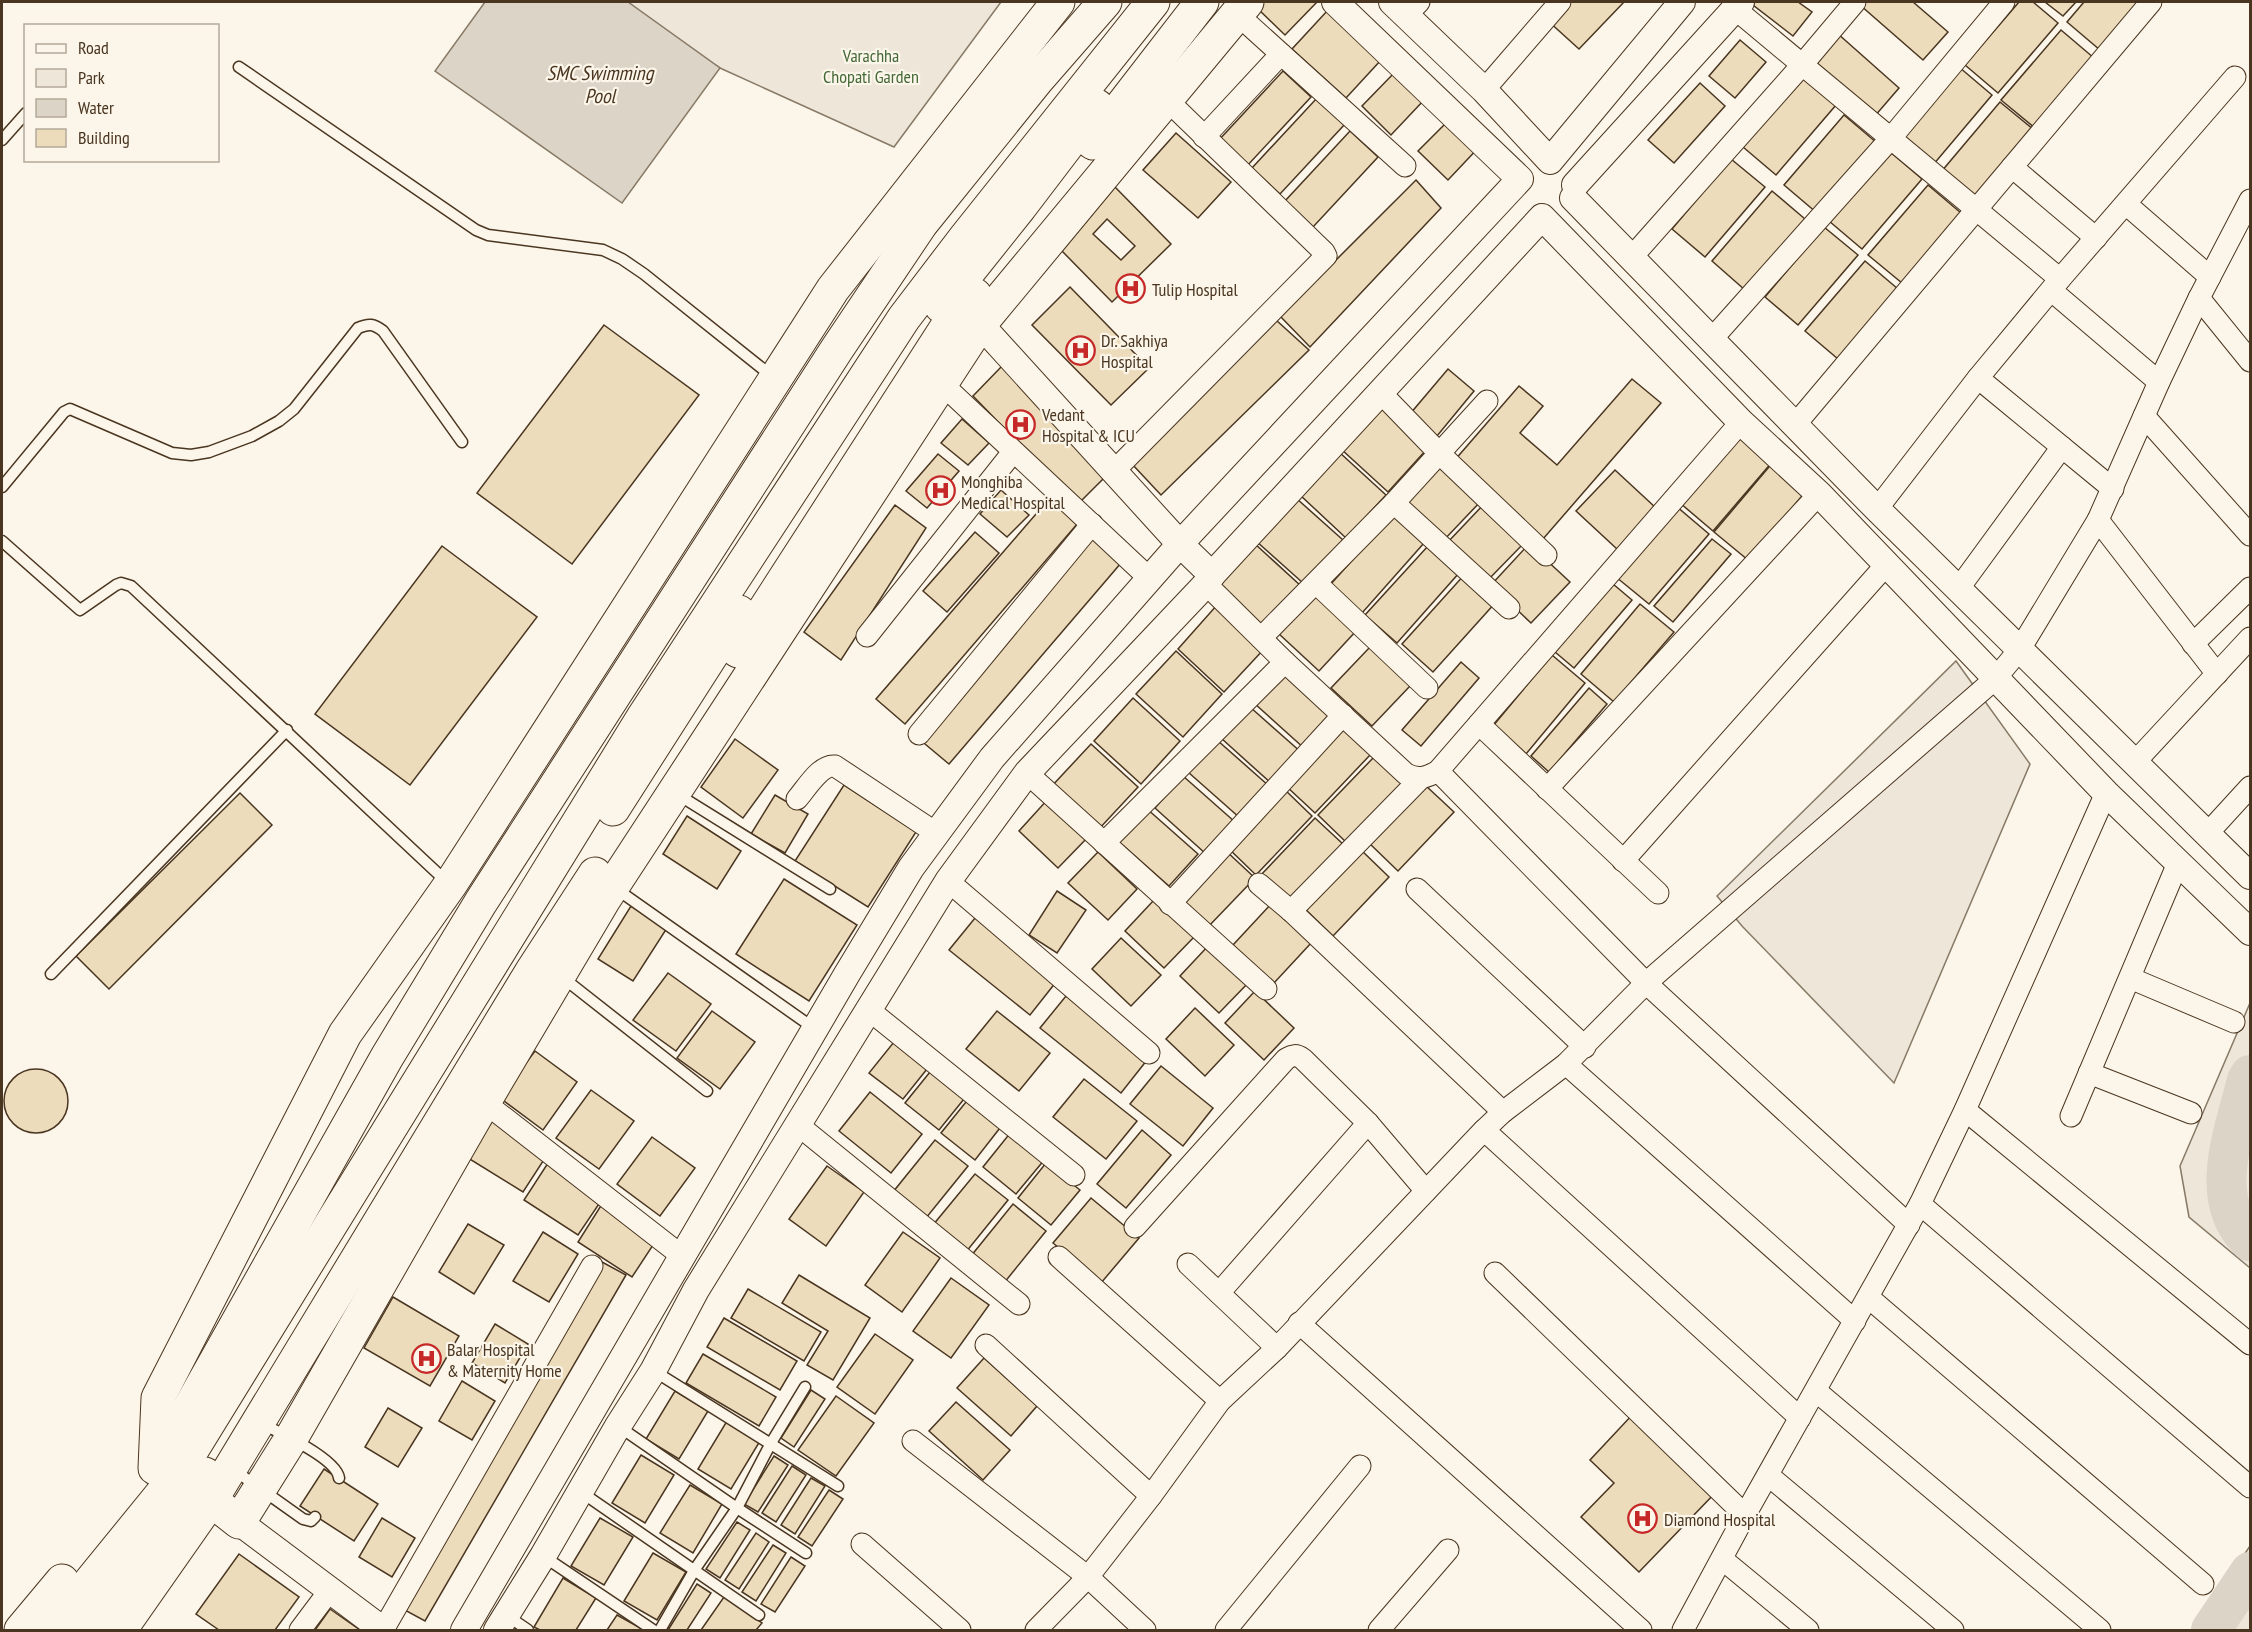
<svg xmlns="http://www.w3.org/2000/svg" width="2252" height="1632" font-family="'PT Sans Narrow',sans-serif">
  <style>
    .green { fill: #ede6d9; stroke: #887966; stroke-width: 1.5 }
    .water { fill: #dcd4c6; stroke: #887966; stroke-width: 1.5 }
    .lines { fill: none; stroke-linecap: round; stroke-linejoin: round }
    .river { stroke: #dcd4c6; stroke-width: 40 }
    .building { fill: #ecdcbc; stroke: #4a3520; stroke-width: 1.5; fill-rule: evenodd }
    .service-casing { stroke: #4a3520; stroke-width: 13 }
    .minor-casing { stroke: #4a3520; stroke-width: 23 }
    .tertiary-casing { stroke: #4a3520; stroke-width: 28 }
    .primary-casing { stroke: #4a3520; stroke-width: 35 }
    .service { stroke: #fbf6e9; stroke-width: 10 }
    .minor { stroke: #fbf6e9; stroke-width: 21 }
    .tertiary { stroke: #fbf6e9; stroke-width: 26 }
    .primary { stroke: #fbf6e9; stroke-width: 33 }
    .labels { text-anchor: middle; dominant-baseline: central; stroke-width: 4.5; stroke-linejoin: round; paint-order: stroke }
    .park-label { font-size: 18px; fill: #436837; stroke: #fbf6e9 }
    .poi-label { font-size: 18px; fill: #4a3520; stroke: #fbf6e9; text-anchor: start }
    .water-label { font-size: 20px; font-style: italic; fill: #4a3520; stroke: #fbf6e9 }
  </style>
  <rect width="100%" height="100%" fill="#fbf6e9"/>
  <g class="green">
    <polygon points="611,2 1001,2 894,147 720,68"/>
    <polygon points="1956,661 2030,764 1894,1083 1742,926 1717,896"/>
    <polygon points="2250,1003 2250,1268 2189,1217 2180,1166"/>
    <polygon points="2250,1546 2250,1630 2193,1630"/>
  </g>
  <polygon class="water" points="485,2 628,2 720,68 622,203 435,71"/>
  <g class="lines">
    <g class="river">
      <path d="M2250,1075L2247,1080C2235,1130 2206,1199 2250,1241"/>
      <polyline points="2211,1630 2250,1572"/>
    </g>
  </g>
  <g class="building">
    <polygon points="1260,2 1317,2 1285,35 1255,6"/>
    <polygon points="1565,2 1624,2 1579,49 1547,20"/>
    <polygon points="1755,2 1798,2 1812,12 1793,36 1753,5"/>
    <polygon points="1863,2 1913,2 1948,32 1923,60 1860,5"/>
    <polygon points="2019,2 2033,2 2058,23 1998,93 1965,65"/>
    <polygon points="2045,2 2076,2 2063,16"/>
    <polygon points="2084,2 2141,2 2100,50 2067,22"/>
    <polygon points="1328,10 1381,60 1346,98 1292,49"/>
    <polygon points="2061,30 2094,58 2035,128 2001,100"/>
    <polygon points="1837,33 1899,88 1874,117 1812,61"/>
    <polygon points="1740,40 1766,62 1735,98 1709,76"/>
    <polygon points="1959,67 1992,95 1933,165 1899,137"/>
    <polygon points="1283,71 1311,97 1246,167 1218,141"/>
    <polygon points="1395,72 1424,100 1391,135 1362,106"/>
    <polygon points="1802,77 1836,105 1776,175 1743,147"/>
    <polygon points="1700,83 1725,106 1674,163 1648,140"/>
    <polygon points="1317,98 1345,124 1280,194 1252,168"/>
    <polygon points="2000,102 2034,130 1974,200 1941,172"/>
    <polygon points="1844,115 1877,143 1817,213 1784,185"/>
    <polygon points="1452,117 1481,145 1448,180 1418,151"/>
    <polygon points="1350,131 1378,157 1313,227 1285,201"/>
    <polygon points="1176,133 1231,182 1198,218 1143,170"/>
    <polygon points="1889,151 1922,179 1862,249 1829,221"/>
    <polygon points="1731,159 1765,187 1705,257 1672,229"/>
    <polygon points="1416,180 1441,208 1310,347 1280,316"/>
    <polygon points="1928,185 1961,213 1902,283 1868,255"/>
    <path d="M1115,187L1171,244L1112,302L1062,251ZM1107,219L1135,246L1121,260L1093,234Z"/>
    <polygon points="1772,191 1805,219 1745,290 1712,261"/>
    <polygon points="1824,227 1858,255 1798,325 1765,297"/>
    <polygon points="1865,261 1898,289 1838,359 1805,331"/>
    <polygon points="1070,287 1149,368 1111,405 1032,325"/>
    <polygon points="1276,320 1309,350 1161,495 1132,464"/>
    <polygon points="604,325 699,395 572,564 477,493"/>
    <polygon points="1002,366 1108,474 1078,504 973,396"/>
    <polygon points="1448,369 1474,391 1437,436 1410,414"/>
    <polygon points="1632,379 1661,403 1543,539 1454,461 1519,386 1543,406 1520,433 1557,465"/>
    <polygon points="1381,406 1427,449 1388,492 1341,449"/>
    <polygon points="962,419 989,443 968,465 941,443"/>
    <polygon points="1739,433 1773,461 1713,531 1680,503"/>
    <polygon points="1339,452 1386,495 1346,538 1300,495"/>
    <polygon points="938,454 959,471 927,508 906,491"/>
    <polygon points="1774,461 1807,490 1748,560 1714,532"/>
    <polygon points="1441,462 1482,500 1443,541 1403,503"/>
    <polygon points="1615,470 1656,508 1617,549 1576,511"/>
    <polygon points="1001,490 1029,515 1007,537 980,514"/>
    <polygon points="1296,498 1343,540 1303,583 1256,541"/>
    <polygon points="1049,499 1078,523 905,724 876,699"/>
    <polygon points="1485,503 1526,541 1487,581 1447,543"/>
    <polygon points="895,505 926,528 841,660 804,632"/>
    <polygon points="1676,506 1709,534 1649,604 1616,577"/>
    <polygon points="1393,515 1424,543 1362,613 1330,585"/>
    <polygon points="975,532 999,553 947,612 923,591"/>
    <polygon points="1092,538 1121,563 949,764 919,739"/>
    <polygon points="1712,539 1731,554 1673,622 1654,606"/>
    <polygon points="1254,543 1301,586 1261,629 1214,586"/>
    <polygon points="1529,544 1570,582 1531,623 1491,585"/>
    <polygon points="442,546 537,617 410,785 315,714"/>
    <polygon points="1428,546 1459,573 1397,643 1365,615"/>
    <polygon points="1465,574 1496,602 1433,672 1402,644"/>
    <polygon points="1613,584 1632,600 1574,668 1555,652"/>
    <polygon points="1316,592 1357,630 1319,671 1278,633"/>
    <polygon points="1640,604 1674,632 1614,702 1581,674"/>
    <polygon points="1217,605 1264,649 1224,692 1178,649"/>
    <polygon points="1370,647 1410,686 1372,726 1331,688"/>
    <polygon points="1176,651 1222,694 1183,737 1136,694"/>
    <polygon points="1552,655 1585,683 1526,754 1493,726"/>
    <polygon points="1461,662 1479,678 1421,746 1402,730"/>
    <polygon points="1282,671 1334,717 1305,749 1254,703"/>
    <polygon points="1589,688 1607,704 1549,772 1531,756"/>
    <polygon points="1133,698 1180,741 1141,784 1094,741"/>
    <polygon points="1250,707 1302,753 1273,785 1221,738"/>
    <polygon points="1342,726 1371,754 1315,813 1286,786"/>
    <polygon points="735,739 778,770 743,818 701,787"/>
    <polygon points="1217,740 1269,786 1240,818 1188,772"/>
    <polygon points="1091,744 1138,787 1098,830 1051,787"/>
    <polygon points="1374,757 1403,785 1347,843 1318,815"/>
    <polygon points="1183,776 1235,822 1206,854 1155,808"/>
    <polygon points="844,785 916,832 868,907 795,861"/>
    <polygon points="1425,785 1454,812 1398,871 1369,843"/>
    <polygon points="1283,788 1312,816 1256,875 1227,847"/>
    <polygon points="240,793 272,825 109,989 76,956"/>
    <polygon points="775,795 808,814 785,853 751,834"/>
    <polygon points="1048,799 1088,837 1058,868 1019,831"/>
    <polygon points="1146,808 1198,854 1169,886 1117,840"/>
    <polygon points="687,816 741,851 717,889 663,854"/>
    <polygon points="1315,818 1344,845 1288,904 1259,877"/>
    <polygon points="1360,849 1389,877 1333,936 1304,908"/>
    <polygon points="1225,850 1255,878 1207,928 1179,901"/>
    <polygon points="1098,852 1137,889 1108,920 1068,883"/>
    <polygon points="784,879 857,925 809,1001 736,954"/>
    <polygon points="1057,891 1086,910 1057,953 1029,935"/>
    <polygon points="1154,900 1194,937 1164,968 1125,931"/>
    <polygon points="1271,904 1312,942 1274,983 1233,945"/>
    <polygon points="631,906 667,928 633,981 598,959"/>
    <polygon points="975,918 1056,982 1030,1015 949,950"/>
    <polygon points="1121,938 1161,975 1131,1006 1092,969"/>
    <polygon points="1209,945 1249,982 1219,1013 1180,976"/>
    <polygon points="668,973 711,1004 676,1051 633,1020"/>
    <polygon points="1255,991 1294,1028 1264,1060 1225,1023"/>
    <polygon points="1066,996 1147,1060 1121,1093 1040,1028"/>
    <polygon points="1195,1008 1234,1045 1205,1076 1166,1039"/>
    <polygon points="712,1011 755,1042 720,1089 677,1058"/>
    <polygon points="997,1011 1050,1053 1019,1091 966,1049"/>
    <polygon points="898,1037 931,1064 903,1099 869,1073"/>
    <polygon points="535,1051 577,1082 543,1130 500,1098"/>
    <polygon points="1161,1066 1213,1108 1183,1146 1130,1104"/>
    <polygon points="934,1067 968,1094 939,1130 905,1103"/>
    <circle cx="36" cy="1101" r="32"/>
    <polygon points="1084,1079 1137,1121 1106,1159 1053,1117"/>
    <polygon points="591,1090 634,1121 599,1169 556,1138"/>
    <polygon points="870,1092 922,1134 891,1173 839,1131"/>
    <polygon points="970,1097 1003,1124 975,1160 941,1133"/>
    <polygon points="493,1120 547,1155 523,1192 468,1158"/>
    <polygon points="1142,1130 1171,1155 1126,1208 1097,1184"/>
    <polygon points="1011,1132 1045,1159 1016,1194 983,1167"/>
    <polygon points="652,1137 695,1168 660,1216 617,1184"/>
    <polygon points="935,1140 968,1166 926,1218 893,1192"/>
    <polygon points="548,1163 603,1198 578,1235 524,1200"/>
    <polygon points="1046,1163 1080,1190 1051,1225 1018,1198"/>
    <polygon points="827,1166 864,1192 826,1246 789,1219"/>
    <polygon points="975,1174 1008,1200 966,1252 933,1225"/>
    <polygon points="1091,1198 1139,1238 1101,1283 1053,1243"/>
    <polygon points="602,1204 657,1239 632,1277 578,1242"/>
    <polygon points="1013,1204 1046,1231 1004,1283 971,1256"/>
    <polygon points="468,1224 504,1245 474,1294 439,1272"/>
    <polygon points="543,1232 578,1254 549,1302 513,1281"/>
    <polygon points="903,1232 940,1258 902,1312 865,1285"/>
    <polygon points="602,1262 626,1275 425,1621 401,1608"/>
    <polygon points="799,1275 870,1318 833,1380 807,1365 828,1331 782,1303"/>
    <polygon points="951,1278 989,1305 951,1358 913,1331"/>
    <polygon points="748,1289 821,1332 804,1361 731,1318"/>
    <polygon points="393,1297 459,1336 430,1386 364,1348"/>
    <polygon points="724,1318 797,1361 780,1390 707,1347"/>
    <polygon points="495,1324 528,1344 505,1383 472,1363"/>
    <polygon points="875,1334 913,1360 875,1414 837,1387"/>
    <polygon points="703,1354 776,1397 759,1426 686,1383"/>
    <polygon points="984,1358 1037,1406 1011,1436 957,1388"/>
    <polygon points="462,1381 495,1401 472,1440 439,1421"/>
    <polygon points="811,1390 825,1399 794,1447 781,1438"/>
    <polygon points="675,1391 708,1411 679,1459 646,1439"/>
    <polygon points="836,1396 874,1423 836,1476 798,1450"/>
    <polygon points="956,1402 1010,1450 983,1480 929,1431"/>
    <polygon points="388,1408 422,1428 398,1467 365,1447"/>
    <polygon points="1633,1414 1716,1492 1639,1572 1581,1517 1614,1483 1590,1460"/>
    <polygon points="727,1421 760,1441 731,1489 698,1469"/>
    <polygon points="641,1455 674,1475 645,1523 612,1503"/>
    <polygon points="774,1456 788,1465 758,1512 744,1504"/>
    <polygon points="792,1466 806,1475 776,1522 762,1513"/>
    <polygon points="324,1469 378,1504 354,1541 300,1506"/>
    <polygon points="811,1478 825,1486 795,1534 781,1525"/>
    <polygon points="690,1485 722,1504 693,1553 660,1533"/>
    <polygon points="829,1490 843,1499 812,1546 798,1537"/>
    <polygon points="382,1518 415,1538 392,1577 359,1557"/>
    <polygon points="600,1518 633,1537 604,1585 571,1566"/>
    <polygon points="737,1522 750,1530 720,1578 706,1569"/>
    <polygon points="756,1533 769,1542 739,1589 725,1580"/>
    <polygon points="773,1545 786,1553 756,1601 742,1592"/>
    <polygon points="653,1553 686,1572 657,1620 624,1601"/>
    <polygon points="239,1554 299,1597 275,1630 219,1630 196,1614"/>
    <polygon points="791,1557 805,1566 775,1612 761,1604"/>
    <polygon points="563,1578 596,1598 576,1630 540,1630 534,1627"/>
    <polygon points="697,1584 711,1593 687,1630 668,1630"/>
    <polygon points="724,1597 762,1623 756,1630 701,1630"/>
    <polygon points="330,1609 360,1630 315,1630"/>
    <polygon points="617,1615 644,1630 607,1630"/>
  </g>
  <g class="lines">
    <defs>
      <g id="service">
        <polyline points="239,67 476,230 488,235 603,250 622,259 644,274 773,377"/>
        <polyline points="2,140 26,113"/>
        <path d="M2,487L64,412L70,409L172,453L191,455L209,452L252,436L279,421L294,409L358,328C369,323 374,324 383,331L462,442"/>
        <polyline points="2,541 80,610 116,585 121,583 131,586 448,883"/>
        <polyline points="677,794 830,889"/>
        <polyline points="615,888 815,1029"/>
        <polyline points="51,974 287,730"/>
        <polyline points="562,977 707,1091"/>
        <polyline points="654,1371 838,1486"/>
        <path d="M260,1423C277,1431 337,1459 339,1478"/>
        <polyline points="618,1426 737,1508 806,1553"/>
        <polyline points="234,1470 303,1519 311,1521 315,1517"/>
        <polyline points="581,1492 759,1615"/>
        <polyline points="543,1556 653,1630"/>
        <polyline points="506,1615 528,1630"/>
        <polyline points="660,1630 695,1569 737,1508 771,1443 805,1387"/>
      </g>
      <g id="minor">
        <polyline points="1734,8 2060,279"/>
        <polyline points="1237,14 1405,166"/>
        <polyline points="1406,15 1419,2"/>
        <polyline points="1484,90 1560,2"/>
        <polyline points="1204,137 1281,54"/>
        <polyline points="2012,167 2096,238"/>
        <polyline points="2126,204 2210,277"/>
        <polyline points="1631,258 1802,65 1855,2"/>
        <polyline points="2052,291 2159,382"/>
        <polyline points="2199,298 2250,361"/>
        <polyline points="1711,340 1891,138 2004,2"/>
        <polyline points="1978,378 2113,489"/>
        <polyline points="941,383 1149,578"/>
        <polyline points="1379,391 1440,454 1546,555"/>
        <polyline points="2144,416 2250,535"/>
        <polyline points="1794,426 2151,2"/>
        <polyline points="1114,471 1326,256 1324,252 1166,99"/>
        <polyline points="1394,503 1509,608"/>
        <polyline points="1877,509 1978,378 2060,279 2235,77"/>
        <polyline points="2098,520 2217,674"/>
        <polyline points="1316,583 1427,688"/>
        <path d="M1206,584L1285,662L1406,774C1418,780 1426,778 1438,771L1741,422"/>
        <polyline points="1959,588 2062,447"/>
        <polyline points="867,636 1013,452"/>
        <polyline points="1261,638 1394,503 1487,401"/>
        <polyline points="2193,644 2250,588"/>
        <polyline points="1479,724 1658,893"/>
        <polyline points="919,734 1092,524"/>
        <polyline points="2135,762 2250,638"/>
        <polyline points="1438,771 1646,983 1909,1225"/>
        <polyline points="1027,773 1266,989"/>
        <polyline points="1547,789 1819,494"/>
        <path d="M797,799C806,789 820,764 835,766L936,833"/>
        <polyline points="2207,834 2250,787"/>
        <polyline points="1104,843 1285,662"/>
        <polyline points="1623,861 1886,565"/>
        <polyline points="948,881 1149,1053"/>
        <polyline points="1259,884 1291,911 1503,1112"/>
        <polyline points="1417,889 1585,1047"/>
        <polyline points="1170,904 1343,715"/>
        <polyline points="1291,911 1421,778"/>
        <polyline points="2130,978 2234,1022"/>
        <polyline points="869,1010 1074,1175"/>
        <polyline points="1566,1064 1855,1321"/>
        <polyline points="2089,1073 2191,1113"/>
        <polyline points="484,1102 682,1256"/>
        <polyline points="1965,1110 2250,1344"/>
        <polyline points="2071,1116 2178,863"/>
        <polyline points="798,1125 1019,1304"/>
        <polyline points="1484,1130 1800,1418"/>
        <polyline points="1920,1204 2250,1487"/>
        <path d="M1135,1227L1286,1059C1293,1055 1296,1054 1303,1059L1368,1123L1426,1191"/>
        <polyline points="1059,1257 1220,1401"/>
        <polyline points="1188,1264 1277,1348"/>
        <polyline points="1495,1273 1745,1515"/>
        <polyline points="1219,1293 1368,1123"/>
        <polyline points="1868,1297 2203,1584"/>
        <polyline points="1299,1323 1641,1630"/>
        <polyline points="986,1345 1151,1496"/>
        <polyline points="1816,1391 2100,1630"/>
        <polyline points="913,1441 1088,1577 1145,1630"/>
        <polyline points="1768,1475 1953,1630"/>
        <polyline points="862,1544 960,1630"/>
        <polyline points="1722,1559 1808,1630"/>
        <polyline points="300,1630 330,1590"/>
        <polyline points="383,1630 592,1266"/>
        <polyline points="1036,1630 1088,1577 1151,1496 1220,1401 1277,1348 1484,1130 1503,1112 1566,1064 1646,983 1995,679 2020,649 2098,520 2159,382 2199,298 2250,200"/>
        <polyline points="1226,1630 1360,1466"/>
        <polyline points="1379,1630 1448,1550"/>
        <polyline points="1683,1630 1745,1515 1920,1204 1965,1110 2106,793"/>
      </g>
      <g id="tertiary">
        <polyline points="1392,2 1484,90 1550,161 1682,2"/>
        <polyline points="1575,185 1741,2"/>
        <polyline points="1573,198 1877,509 2250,876"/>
        <polyline points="980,324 1180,544 1212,575"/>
        <polyline points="239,1522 383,1630"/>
        <polyline points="464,1630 847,974 911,868 992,758 1180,544 1520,179 1335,2"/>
        <polyline points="497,1630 543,1556 618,1426 653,1371 696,1290 948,881 1027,773 1206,584 1212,575 1542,217 1741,422 1819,494 2106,793 2250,932"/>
      </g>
      <g id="primary">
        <polyline points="1058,2 833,289 450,885 345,1034 158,1398 155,1468 211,1500 239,1522 289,1442 484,1102 603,901 980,324 1247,2"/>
        <polyline points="1093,143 1202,2"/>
        <polyline points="941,306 1020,207 1097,106"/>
        <polyline points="738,651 945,330 975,295"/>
        <polyline points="613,809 739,612"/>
        <polyline points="159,1462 387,1057 481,902 837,349 921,224 1037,80 1105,2"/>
        <polyline points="21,1630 62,1581"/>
        <polyline points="51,1630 174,1479 644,716 904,318 965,238 1153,2"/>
        <polyline points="87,1630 194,1491 205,1474"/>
        <polyline points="120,1630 211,1500 532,971 595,874"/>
      </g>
    </defs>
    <use href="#service" class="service-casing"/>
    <use href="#minor" class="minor-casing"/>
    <use href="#tertiary" class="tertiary-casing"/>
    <use href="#primary" class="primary-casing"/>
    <use href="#service" class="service"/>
    <use href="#minor" class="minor"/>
    <use href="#tertiary" class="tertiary"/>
    <use href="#primary" class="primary"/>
  </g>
  <defs>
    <symbol id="hospital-ring" viewBox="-11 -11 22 22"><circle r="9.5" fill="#fbf6e9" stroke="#c62828" stroke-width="1.5"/><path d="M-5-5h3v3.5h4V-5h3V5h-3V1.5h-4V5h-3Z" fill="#c62828"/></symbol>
  </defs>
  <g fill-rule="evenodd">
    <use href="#hospital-ring" x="1114" y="272" width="33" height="33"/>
    <use href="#hospital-ring" x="1064" y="334" width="33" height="33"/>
    <use href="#hospital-ring" x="1004" y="408" width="33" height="33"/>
    <use href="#hospital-ring" x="924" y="474" width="33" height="33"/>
    <use href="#hospital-ring" x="410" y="1342" width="33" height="33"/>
    <use href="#hospital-ring" x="1626" y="1502" width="33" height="33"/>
  </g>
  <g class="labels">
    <g class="park-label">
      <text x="871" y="55">Varachha<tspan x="871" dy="21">Chopati Garden</tspan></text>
    </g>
    <g class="poi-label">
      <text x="1152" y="289">Tulip Hospital</text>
      <text x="1101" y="340">Dr. Sakhiya<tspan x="1101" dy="21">Hospital</tspan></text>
      <text x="1042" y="414">Vedant<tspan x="1042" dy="21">Hospital &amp; ICU</tspan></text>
      <text x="961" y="481">Monghiba<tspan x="961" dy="21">Medical Hospital</tspan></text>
      <text x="447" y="1349">Balar Hospital<tspan x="447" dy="21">&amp; Maternity Home</tspan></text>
      <text x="1664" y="1519">Diamond Hospital</text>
    </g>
    <g class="water-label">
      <text x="600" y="73">SMC Swimming<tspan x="600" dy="23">Pool</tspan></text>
    </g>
  </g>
  <rect width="2252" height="1632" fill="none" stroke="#4a3520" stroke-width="6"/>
  <rect x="24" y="24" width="195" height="138" fill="#fbf6e9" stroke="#b4a999" stroke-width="1.5"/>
  <rect x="36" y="44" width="30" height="9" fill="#fbf6e9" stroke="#b4a999" stroke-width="1.5"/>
  <text x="78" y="54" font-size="18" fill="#4a3520">Road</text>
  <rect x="36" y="69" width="30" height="18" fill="#ede6d9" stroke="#b4a999" stroke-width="1.5"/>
  <text x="78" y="84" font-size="18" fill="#4a3520">Park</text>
  <rect x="36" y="99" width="30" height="18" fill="#dcd4c6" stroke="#b4a999" stroke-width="1.5"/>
  <text x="78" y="114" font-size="18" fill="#4a3520">Water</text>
  <rect x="36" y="129" width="30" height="18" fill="#ecdcbc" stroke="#b4a999" stroke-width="1.5"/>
  <text x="78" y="144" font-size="18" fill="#4a3520">Building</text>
</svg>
